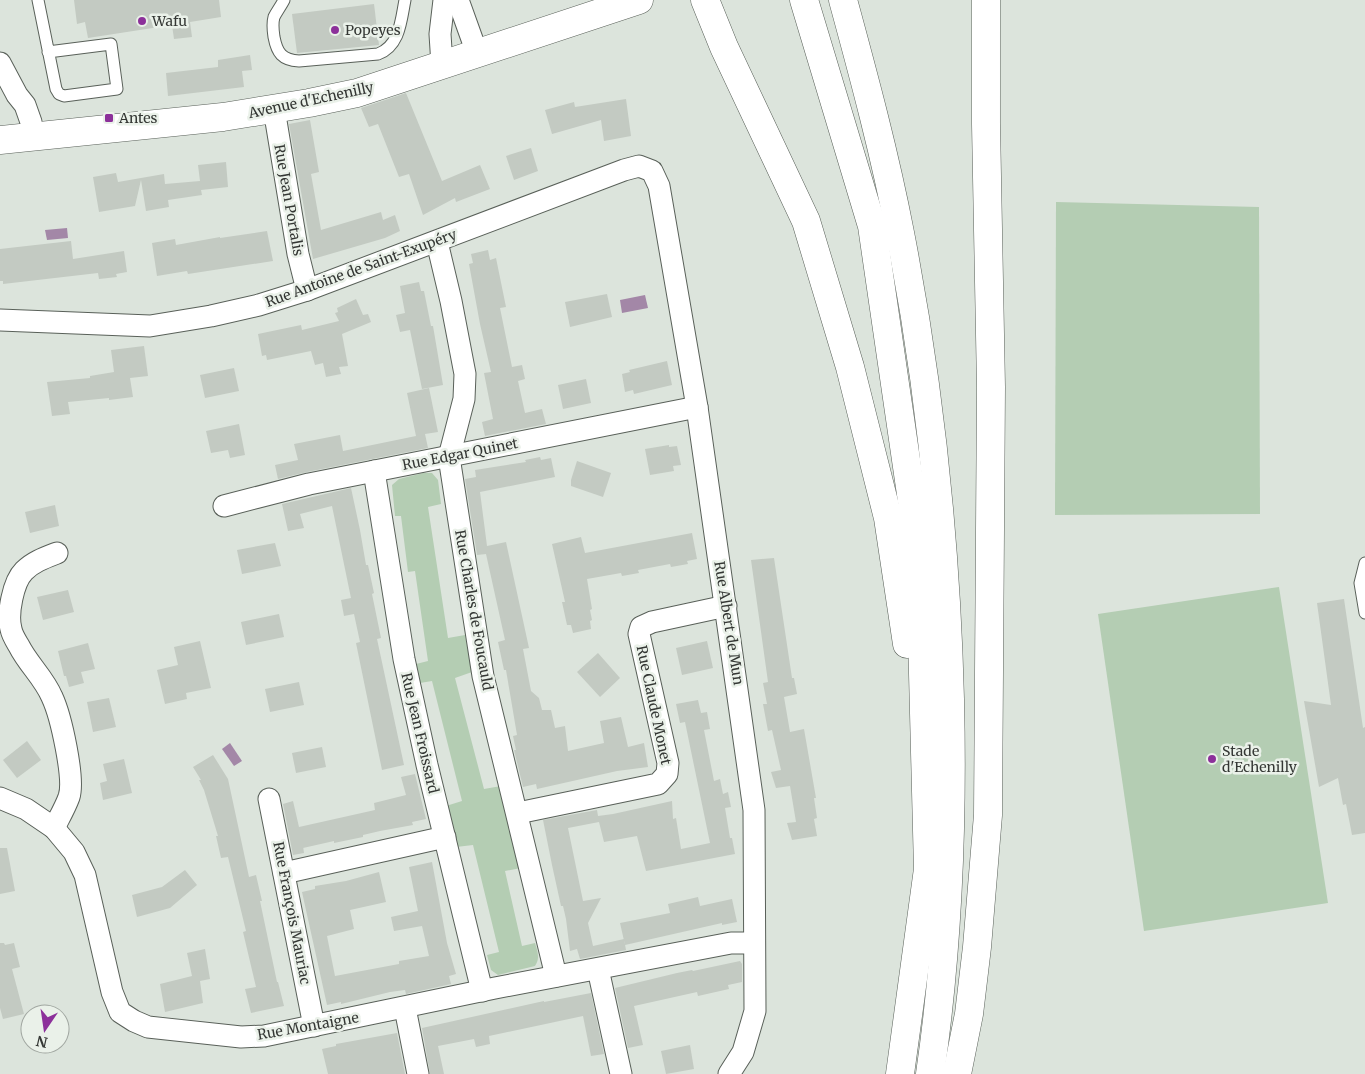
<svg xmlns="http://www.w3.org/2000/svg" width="1365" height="1074" font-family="Merriweather,serif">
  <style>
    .green { fill: #b4cdb3 }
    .water { fill: #a387a7 }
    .building { fill: #c3cac2 }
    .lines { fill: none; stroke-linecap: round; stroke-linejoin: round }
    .lane-casing { stroke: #596059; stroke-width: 13 }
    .street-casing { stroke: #596059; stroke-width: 23 }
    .secondary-casing { stroke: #596059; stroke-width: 29 }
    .highway-casing { stroke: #596059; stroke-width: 29 }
    .lane { stroke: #fff; stroke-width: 11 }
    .street { stroke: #fff; stroke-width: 21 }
    .secondary { stroke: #fff; stroke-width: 28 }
    .highway { stroke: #fff; stroke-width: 28 }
    .poi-dot { fill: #8c309a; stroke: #eaf1e9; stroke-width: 2 }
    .labels { text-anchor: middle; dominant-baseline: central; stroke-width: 5; stroke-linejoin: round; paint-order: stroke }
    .poi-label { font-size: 14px; fill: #343734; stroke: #eaf1e9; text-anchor: start }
    .street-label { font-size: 14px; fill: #343734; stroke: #eaf1e9 }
  </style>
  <rect width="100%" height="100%" fill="#dce4dc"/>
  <g class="green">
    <polygon points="1056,202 1259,207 1260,514 1055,515"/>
    <path d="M423,473H432L438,480L441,504L428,507L448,638L465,635L472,672L455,678L484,789L501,786L521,868L505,871L522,946L535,943C538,952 540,959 535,966L498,975L491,970L487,955L499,952L473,845L456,847L446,806L462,801L432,681L420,683L416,664L428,661L415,571L408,572L401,516H395L392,485L399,479Z"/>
    <polygon points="1279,587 1328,903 1144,931 1098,614"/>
  </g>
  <g class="water">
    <polygon points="67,228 68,238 47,240 45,230"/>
    <polygon points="645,295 648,308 622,313 620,300"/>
    <polygon points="230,743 242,761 234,766 222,749"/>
  </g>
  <g class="building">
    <polygon points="74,0 219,0 221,17 190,22 192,37 174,39 172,25 88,38 85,22 77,24"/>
    <polygon points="374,4 379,45 297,53 292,14"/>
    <polygon points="250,55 252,70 242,71 244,87 168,96 166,73 218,67 218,60"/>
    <polygon points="406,93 442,181 480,165 490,189 456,202 455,198 423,215 409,174 399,177 378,124 369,127 361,108"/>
    <polygon points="626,99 631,136 604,141 601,120 552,134 545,110 574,102 575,107"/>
    <polygon points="310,120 319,172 311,174 321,230 381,212 383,220 395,215 400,231 385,238 313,259 289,124"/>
    <polygon points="531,148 538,171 514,180 506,156"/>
    <polygon points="226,162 228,187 201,190 202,195 168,200 169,207 146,211 141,180 135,206 99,212 93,177 116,173 118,182 164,174 165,184 200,181 198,165"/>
    <polygon points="267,231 273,261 188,274 187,271 157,276 152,243 175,239 176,245 220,237 220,238"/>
    <polygon points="71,241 73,259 124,251 127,272 116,274 117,277 99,279 98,273 3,284 3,281 0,281 0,249"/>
    <polygon points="488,250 490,260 496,258 506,307 500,308 512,367 522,365 525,379 518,381 525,413 542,409 546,424 485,436 482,422 493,419 484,373 491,372 480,324 469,264 473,263 471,254"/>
    <polygon points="419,282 421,291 424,291 431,326 433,326 443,385 422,389 410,330 400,332 396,315 405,313 400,286"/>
    <polygon points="607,294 612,317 570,327 565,302"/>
    <polygon points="356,299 363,315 368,314 371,322 342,334 348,366 339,367 341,374 326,377 323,363 315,365 311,351 267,360 266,355 262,356 258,334 301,325 302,330 339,321 335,313 338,312 337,308"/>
    <polygon points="144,346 148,376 130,378 133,397 109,400 109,398 68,402 70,414 52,416 47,382 90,378 90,376 114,372 111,350"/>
    <polygon points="667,361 672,385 634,394 633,390 625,392 622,374 630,372 629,370"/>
    <polygon points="234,368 239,391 205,398 200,375"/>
    <polygon points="586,379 591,403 563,409 558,385"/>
    <polygon points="429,388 438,432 425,434 428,448 307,472 278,479 275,465 298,460 294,444 340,435 343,451 416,436 407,393"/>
    <polygon points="239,424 245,455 230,458 228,450 211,453 206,431"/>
    <polygon points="669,445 669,447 677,446 681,465 673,466 674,471 650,475 645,449"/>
    <polygon points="540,457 541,460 551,458 555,477 480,492 487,546 506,542 529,648 523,649 531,691 539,698 542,710 551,710 555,728 565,726 568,751 604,743 600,721 621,717 628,747 644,743 648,767 617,771 537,789 536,784 523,787 514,750 516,750 513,736 517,735 506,670 504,670 498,642 505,640 486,554 477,555 465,479 476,477 475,470 526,462 525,460"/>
    <polygon points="577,461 611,473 603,497 571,486 571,480"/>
    <polygon points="351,488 360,530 366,565 368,565 374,593 372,594 381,638 377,639 404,765 382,770 356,643 360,642 354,614 344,616 341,600 351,598 332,506 300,514 304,528 288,531 282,504"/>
    <polygon points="55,505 59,526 30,533 25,512"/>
    <polygon points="692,533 697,559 687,561 688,564 671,567 670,564 638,570 639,573 622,576 621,573 587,579 592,609 590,610 592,620 590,621 591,629 573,633 571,625 567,625 562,602 565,602 552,544 581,537 585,553"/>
    <polygon points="275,543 281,566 242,574 237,550"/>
    <polygon points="774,558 792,678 794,678 797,694 784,697 790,732 804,729 816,798 814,798 817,818 814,819 817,836 792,840 787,823 796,822 790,786 776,788 771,772 781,770 772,730 768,731 763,704 767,704 763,683 768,682 751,560"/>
    <polygon points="68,590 74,612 43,620 37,597"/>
    <polygon points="1344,599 1363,728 1365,727 1365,833 1352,835 1346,804 1343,805 1338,778 1319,787 1304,701 1331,705 1317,603"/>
    <polygon points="279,614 284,637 246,645 241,622"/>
    <polygon points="200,641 211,688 186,693 187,699 165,704 157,670 178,665 174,647"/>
    <polygon points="707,641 713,668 682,675 676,648"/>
    <polygon points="88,643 95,669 81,672 84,683 69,687 66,676 64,676 58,651"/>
    <polygon points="598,653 620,678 600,697 577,672"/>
    <polygon points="299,682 304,705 270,712 265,689"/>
    <polygon points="109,698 116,727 93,732 87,702"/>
    <polygon points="698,700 701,713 707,712 710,729 704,730 714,781 720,779 723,794 728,792 731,807 725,808 730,838 732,838 735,854 646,871 637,836 604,842 599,822 568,828 583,901 601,898 588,923 593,946 624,939 626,950 580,959 577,949 570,951 566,919 563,906 561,906 552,865 543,820 597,810 598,816 613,814 672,801 673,819 676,818 681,849 710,843 685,722 680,723 676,704"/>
    <polygon points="27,741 41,760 17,778 3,760"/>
    <polygon points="322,747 326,767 296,773 292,753"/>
    <polygon points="213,755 228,779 249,877 256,875 262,901 260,901 277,982 278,982 284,1006 251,1013 245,989 256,987 243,932 246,931 228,857 221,858 216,836 218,836 204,790 199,780 201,780 193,767"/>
    <polygon points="124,759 132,793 103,800 100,783 107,781 103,764"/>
    <polygon points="415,774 426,819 412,822 413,825 380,831 363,835 363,837 334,843 334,841 303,848 303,846 304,853 293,855 283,804 293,801 299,827 375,810 374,803 406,795 401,777"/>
    <polygon points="0,848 7,848 15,891 0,894"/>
    <polygon points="432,862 447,943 456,974 449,976 451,984 406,994 405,990 390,992 341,1004 341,1002 327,1005 302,892 315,889 315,886 346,881 379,872 386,902 350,910 354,929 327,936 335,976 399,964 399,961 429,956 422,926 394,931 391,917 418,911 409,867"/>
    <polygon points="185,870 197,885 170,908 137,917 132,895 162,887"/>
    <polygon points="698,897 700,906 732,899 737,922 722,925 722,923 625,945 620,923 670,913 668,904"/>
    <polygon points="0,943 4,943 5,945 14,943 20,967 12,969 24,1014 3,1019 0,1008"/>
    <polygon points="205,949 210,979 200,981 203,1003 165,1012 160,984 192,976 187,953"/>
    <polygon points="740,961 742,964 742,982 728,985 729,989 698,996 697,992 634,1006 643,1045 628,1048 615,988 677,973 692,970 693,971"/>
    <polygon points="591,993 604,1054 591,1056 583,1016 489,1036 490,1044 476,1047 474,1039 438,1046 444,1074 430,1074 422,1028 544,1001 544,1002"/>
    <polygon points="397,1033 405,1074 328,1074 322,1049 336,1046 336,1044"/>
    <polygon points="690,1045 694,1069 666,1074 661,1051"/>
  </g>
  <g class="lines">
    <defs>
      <g id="lane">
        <polyline points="38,0 56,89 59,94 64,96 117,89 111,44 48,52"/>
        <path d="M284,0C281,6 277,11 274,17C272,24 273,30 274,37C277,53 282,60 299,61L378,54C400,46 401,20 405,0"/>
        <polyline points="1365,563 1360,583 1365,613"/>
      </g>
      <g id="street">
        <polyline points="458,0 477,53"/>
        <polyline points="0,63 17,95 25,105 31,122 33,137"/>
        <polyline points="442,65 440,34 444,0"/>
        <polyline points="274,109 298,254 307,290"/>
        <polyline points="437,242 451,301 465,374 464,399 449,457 483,676 556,976"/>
        <polyline points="0,320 150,326 211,316 259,305 307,290 624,170 639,166 652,171 659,186 697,407 754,810 755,1011 743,1052 729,1074"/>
        <polyline points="374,471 404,659 427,765 482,991"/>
        <polyline points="224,506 309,484 697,407"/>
        <polyline points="0,798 26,809 54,828 74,852 85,875 112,992 120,1012 134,1021 148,1027 241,1037 264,1036 495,988 731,943 754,943"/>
        <polyline points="269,799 314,1026"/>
        <polyline points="518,813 658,784 667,774 668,763 639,634 641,627 652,622 726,606"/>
        <path d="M54,828C59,818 65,808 69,797C75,779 61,716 52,697C44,678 28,664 19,646C16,641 12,635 11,629C7,614 13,582 24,571C33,562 44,558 57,553"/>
        <polyline points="284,873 445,837"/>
        <polyline points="598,969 621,1074"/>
        <polyline points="405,1008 418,1074"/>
      </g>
      <polyline id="secondary" points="0,140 223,117 309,103 357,93 639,0"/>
      <g id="highway">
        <polyline points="705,0 724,47 806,221 850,367 888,518 907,644"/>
        <polyline points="804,0 872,226 920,556 928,869 900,1074"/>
        <path d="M843,0C864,77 885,155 900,233C930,387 946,542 950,699C953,824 948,950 930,1074"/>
        <polyline points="957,1074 969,1014 977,947 988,815 991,387 986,124 986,0"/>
      </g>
    </defs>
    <use href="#lane" class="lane-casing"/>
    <use href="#street" class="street-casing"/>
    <use href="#secondary" class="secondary-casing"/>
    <use href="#highway" class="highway-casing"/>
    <use href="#lane" class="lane"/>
    <use href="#street" class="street"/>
    <use href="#secondary" class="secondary"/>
    <use href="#highway" class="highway"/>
  </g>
  <g class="poi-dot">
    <circle cx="142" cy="21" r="5"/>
    <circle cx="335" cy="30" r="5"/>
    <rect x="104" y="113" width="10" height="10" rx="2.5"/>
    <circle cx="1212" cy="759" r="5"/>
  </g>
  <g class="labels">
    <g class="poi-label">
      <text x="152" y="21">Wafu</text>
      <text x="345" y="30">Popeyes</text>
      <text x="119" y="118">Antes</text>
      <text x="1222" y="751">Stade<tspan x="1222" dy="16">d'Echenilly</tspan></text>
    </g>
    <g class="street-label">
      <text transform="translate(311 100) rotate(-12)">Avenue d'Echenilly</text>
      <text transform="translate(289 200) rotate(80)">Rue Jean Portalis</text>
      <text transform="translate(361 268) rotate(-20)">Rue Antoine de Saint-Exupéry</text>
      <text transform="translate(460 454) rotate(-11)">Rue Edgar Quinet</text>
      <text transform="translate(474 610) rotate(80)">Rue Charles de Foucauld</text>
      <text transform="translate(729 623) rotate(81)">Rue Albert de Mun</text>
      <text transform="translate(654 705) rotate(78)">Rue Claude Monet</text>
      <text transform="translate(420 733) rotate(77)">Rue Jean Froissard</text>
      <text transform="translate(292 913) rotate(79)">Rue François Mauriac</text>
      <text transform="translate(308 1026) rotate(-10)">Rue Montaigne</text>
    </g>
  </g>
  <g transform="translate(45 1029) rotate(193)"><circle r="24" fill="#eaf1e9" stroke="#a1a7a1"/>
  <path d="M0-4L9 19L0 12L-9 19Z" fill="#8c309a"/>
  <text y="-8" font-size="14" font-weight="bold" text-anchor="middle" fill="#343734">N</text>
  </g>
</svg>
